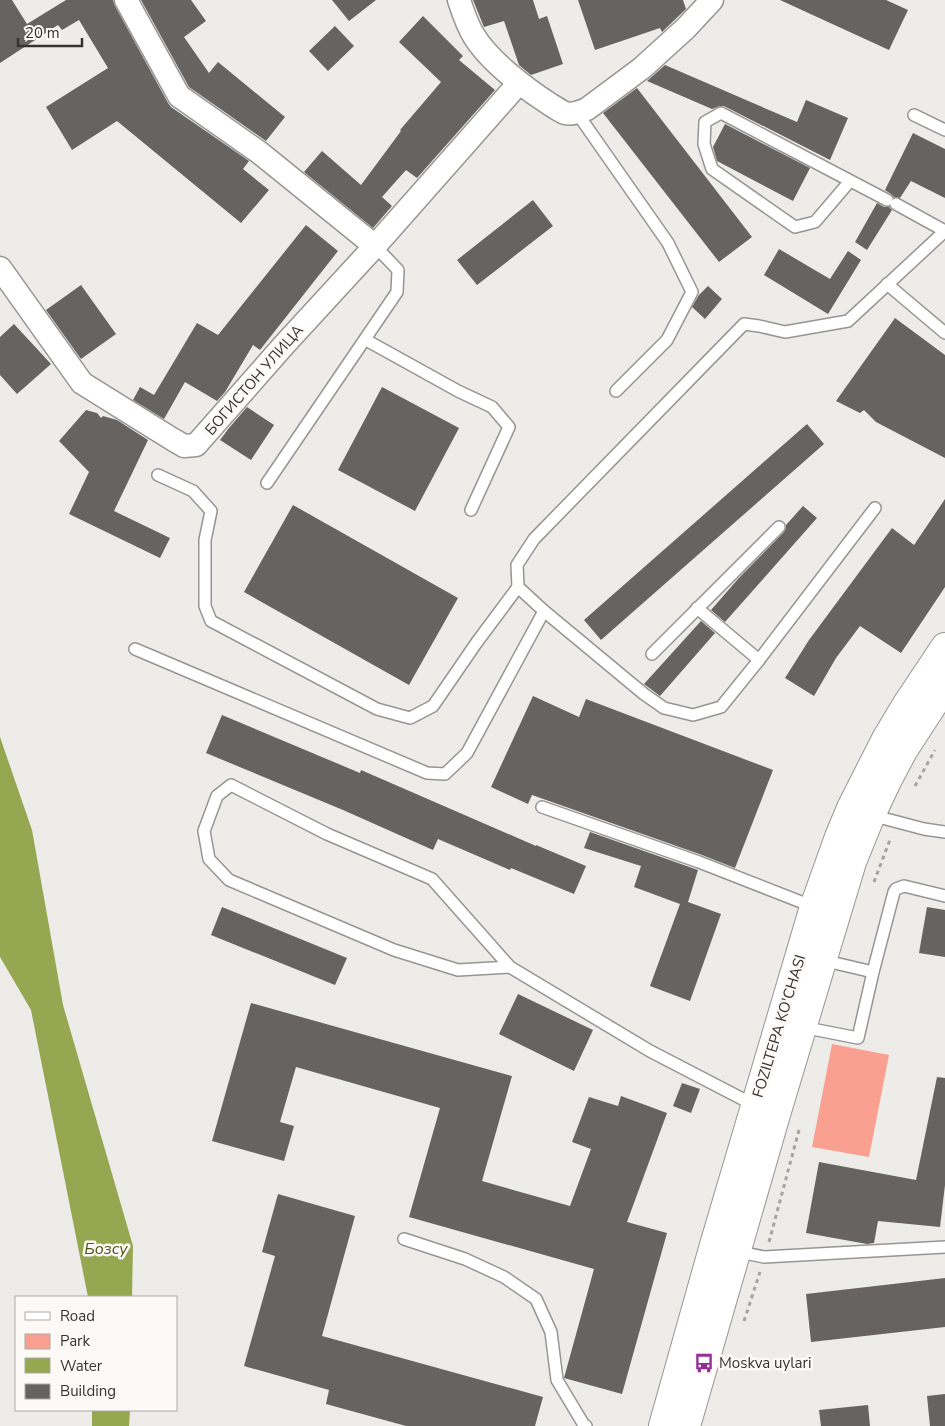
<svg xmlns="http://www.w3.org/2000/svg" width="945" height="1426" font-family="'Nunito Sans',sans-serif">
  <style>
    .green { fill: #f9a090 }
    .water { fill: #95a750 }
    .building { fill: #666361 }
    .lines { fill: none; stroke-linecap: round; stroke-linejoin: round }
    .lane-casing { stroke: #979592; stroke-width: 14 }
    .street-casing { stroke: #979592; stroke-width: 25 }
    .secondary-casing { stroke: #979592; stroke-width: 30 }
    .path { stroke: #a6a4a2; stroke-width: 3; stroke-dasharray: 4 4; stroke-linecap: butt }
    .lane { stroke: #fff; stroke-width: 11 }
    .street { stroke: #fff; stroke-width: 22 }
    .secondary { stroke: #fff; stroke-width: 28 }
    .labels { text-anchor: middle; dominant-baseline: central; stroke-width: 5; stroke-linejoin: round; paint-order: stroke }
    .street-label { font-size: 15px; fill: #353433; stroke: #fcf9f6 }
    .poi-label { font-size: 15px; fill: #353433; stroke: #fcf9f6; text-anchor: start }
    .water-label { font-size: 16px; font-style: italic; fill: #4a5516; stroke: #fcf9f6 }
  </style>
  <rect width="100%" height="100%" fill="#eeece9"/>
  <polygon class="green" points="832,1044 889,1055 869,1157 812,1147"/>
  <g class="water">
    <polygon points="0,737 32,830 63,1005 133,1246 132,1297 88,1297 31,1010 0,957"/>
    <polygon points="92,1410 130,1410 129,1426 92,1426"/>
  </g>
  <g class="building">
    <polygon points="0,0 12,0 27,24 66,0 113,0 115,6 168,103 171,107 249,161 243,169 269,190 241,223 117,121 72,150 46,107 108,68 79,20 62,30 58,25 0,63"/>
    <polygon points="141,0 191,0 206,21 184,37 209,73 218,62 285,117 266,141 189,87"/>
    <polygon points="332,0 376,0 349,21"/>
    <polygon points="473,0 533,0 539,19 547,16 563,64 531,75 519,65 504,21 484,27"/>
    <polygon points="578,0 683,0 686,9 662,32 660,28 595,50"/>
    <polygon points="780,0 886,0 908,10 889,50"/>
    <polygon points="423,16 463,56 459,60 495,90 417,178 406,170 382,197 392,206 373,228 304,172 322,151 361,185 401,131 400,130 441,82 399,42"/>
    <polygon points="335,26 354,46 328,71 309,51"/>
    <polygon points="665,65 797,122 806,100 848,118 830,160 724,106 720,106 712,109 647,81"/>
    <polygon points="637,88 752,237 719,262 603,113"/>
    <polygon points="725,124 810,168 793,201 717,161 713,147"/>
    <polygon points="913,133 945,149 945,198 911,181 900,198 894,197 891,194 885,190"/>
    <polygon points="533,200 553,226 477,285 457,260"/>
    <polygon points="877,203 884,207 889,207 892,210 867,250 855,242"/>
    <polygon points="306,225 338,251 260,350 253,345 225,392 217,401 185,382 164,419 133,400 140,387 154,395 197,323 218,335"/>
    <polygon points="779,249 830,279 848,251 861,260 828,314 764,275"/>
    <polygon points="81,285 116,334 81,359 46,310"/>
    <polygon points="708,286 722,299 705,319 692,307 699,295"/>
    <polygon points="895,318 945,355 945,458 876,422 864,410 860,413 836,401"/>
    <polygon points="14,324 51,364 17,394 0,375 0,337"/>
    <polygon points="382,387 459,428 415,511 338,470"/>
    <polygon points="247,407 274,425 251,460 220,440 229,428"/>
    <polygon points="86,410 97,413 101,418 103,416 117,420 148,440 114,511 170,538 160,558 69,514 89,472 59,441"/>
    <polygon points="807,424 824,444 601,640 584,620"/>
    <polygon points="945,499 945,587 901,653 860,626 836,658 814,696 785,678 809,640 892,528 914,545"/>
    <polygon points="293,505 458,598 409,685 244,592"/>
    <polygon points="803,506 817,518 725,622 711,610 738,579 784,532 786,528 786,525"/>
    <polygon points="701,621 715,633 660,696 644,684"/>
    <polygon points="533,696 579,717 586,699 773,770 735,868 702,855 532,795 528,804 491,787"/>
    <polygon points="222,715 360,773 361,770 536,846 536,845 586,866 574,894 511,868 510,870 438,839 433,850 343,810 206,753"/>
    <polygon points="590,832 698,870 688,902 721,914 690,1001 650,986 680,904 634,887 641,866 584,848"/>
    <polygon points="222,907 347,958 335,985 211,935"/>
    <polygon points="927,907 945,910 945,957 919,953"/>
    <polygon points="518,994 593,1030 574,1071 499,1034"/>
    <polygon points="251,1003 512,1076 482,1181 570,1206 591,1149 572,1142 589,1097 618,1106 621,1096 667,1113 627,1222 667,1233 622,1394 564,1378 594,1269 409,1217 440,1108 296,1067 280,1122 294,1126 284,1161 212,1141"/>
    <polygon points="937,1077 945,1078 945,1185 940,1227 878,1221 874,1243 867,1244 806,1233 819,1162 916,1180"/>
    <polygon points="682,1083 700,1089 691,1113 673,1106"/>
    <polygon points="278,1194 355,1216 322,1336 543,1397 535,1426 406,1426 326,1404 329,1390 244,1366 275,1256 262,1252"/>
    <polygon points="945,1278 945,1327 811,1342 806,1294"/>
    <polygon points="945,1394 945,1426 930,1426 927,1396"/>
    <polygon points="868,1405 870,1426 821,1426 819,1410"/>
  </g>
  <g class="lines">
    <defs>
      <g id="lane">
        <polyline points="577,113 668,243 692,292 667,340 616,391"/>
        <polyline points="914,115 945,130"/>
        <polyline points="850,181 815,222 795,227 712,169 704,144 705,122 721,113 887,200"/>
        <polyline points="896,204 945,231"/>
        <polyline points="887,284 945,333"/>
        <polyline points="366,340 458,391 492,407 509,427 471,510"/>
        <polyline points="158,475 193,491 211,511 205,540 205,606 211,621 377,709 410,718 433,706 477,642 518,587"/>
        <polyline points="267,483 397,292 398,270 375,246"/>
        <polyline points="875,508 759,660 721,707 693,715 664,708 644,694 544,611 518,587 517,565 534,539 744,324 759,326 785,332 848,321 945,231"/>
        <polyline points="697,608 759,660"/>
        <polyline points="135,649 427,773 445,774 467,753 544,611"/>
        <polyline points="652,654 779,527"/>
        <polyline points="542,807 699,862 814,907"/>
        <polyline points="871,815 924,829 945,832"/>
        <polyline points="822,960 873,972 894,892 896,889 904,886 945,896"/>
        <polyline points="510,967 458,970 394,950 229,880 209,859 204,831 217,796 231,785 327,834 432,879 510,967 650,1051 756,1106"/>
        <polyline points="802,1027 858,1038 873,972"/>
        <polyline points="404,1239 465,1259 504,1277 536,1299 551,1332 557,1380 584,1425 586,1426"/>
        <polyline points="735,1251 764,1257 945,1247"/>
      </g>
      <g id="street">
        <polyline points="126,0 179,96 260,153 375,246"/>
        <path d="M459,0C463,12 467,25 474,36C489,61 526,89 551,105C555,107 560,111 565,113C572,115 580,112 587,109L642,68L686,28L712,0"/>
        <polyline points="0,268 82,383 172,439 184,446 196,445 284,345 375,246 519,83"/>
      </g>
      <g id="secondary">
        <polyline points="663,1426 714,1245 814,907 839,837 851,808 886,739 907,704 945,647"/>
        <polyline points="686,1426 777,1111 852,862 871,815 887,781 904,749 945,686"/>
      </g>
    </defs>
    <use href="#lane" class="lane-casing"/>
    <use href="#street" class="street-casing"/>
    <use href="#secondary" class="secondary-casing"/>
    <g class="path">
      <polyline points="915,786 935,750"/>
      <polyline points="874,882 891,837"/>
      <polyline points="769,1242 799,1130"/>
      <polyline points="744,1321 760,1272"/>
    </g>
    <use href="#lane" class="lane"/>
    <use href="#street" class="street"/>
    <use href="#secondary" class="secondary"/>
  </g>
  <defs>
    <symbol id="bus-bare" viewBox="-9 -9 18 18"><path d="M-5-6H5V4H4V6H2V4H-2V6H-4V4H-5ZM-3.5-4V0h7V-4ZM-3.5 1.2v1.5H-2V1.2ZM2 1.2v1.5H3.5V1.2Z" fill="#923097" stroke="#fcf9f6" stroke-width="2.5" paint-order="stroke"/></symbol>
  </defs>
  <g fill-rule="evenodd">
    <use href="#bus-bare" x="690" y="1349" width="28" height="28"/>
  </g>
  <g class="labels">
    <g class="street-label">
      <text transform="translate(254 380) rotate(-49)">БОГИСТОН УЛИЦА</text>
      <text transform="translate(779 1026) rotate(-73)">FOZILTEPA KO'CHASI</text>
    </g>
    <g class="poi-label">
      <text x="719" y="1363">Moskva uylari</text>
    </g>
    <g class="water-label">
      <text x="106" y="1249">Бозсу</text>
    </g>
  </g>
  <rect x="15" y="1296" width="162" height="115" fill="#fcf9f6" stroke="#acaaa8"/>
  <rect x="25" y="1312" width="25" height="8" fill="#ffffff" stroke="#acaaa8"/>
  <text x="60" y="1321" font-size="15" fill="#353433">Road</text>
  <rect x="25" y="1334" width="25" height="15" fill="#f9a090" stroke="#acaaa8"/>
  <text x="60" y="1346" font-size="15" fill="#353433">Park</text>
  <rect x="25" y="1358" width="25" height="15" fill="#95a750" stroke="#acaaa8"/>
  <text x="60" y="1371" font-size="15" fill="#353433">Water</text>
  <rect x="25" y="1384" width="25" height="15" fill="#666361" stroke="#acaaa8"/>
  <text x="60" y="1396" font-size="15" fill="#353433">Building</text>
  <path d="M18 38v8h64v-8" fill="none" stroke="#353433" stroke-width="2.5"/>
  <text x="25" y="38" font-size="15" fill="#353433" stroke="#fcf9f6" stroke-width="4" paint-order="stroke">20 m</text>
</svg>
